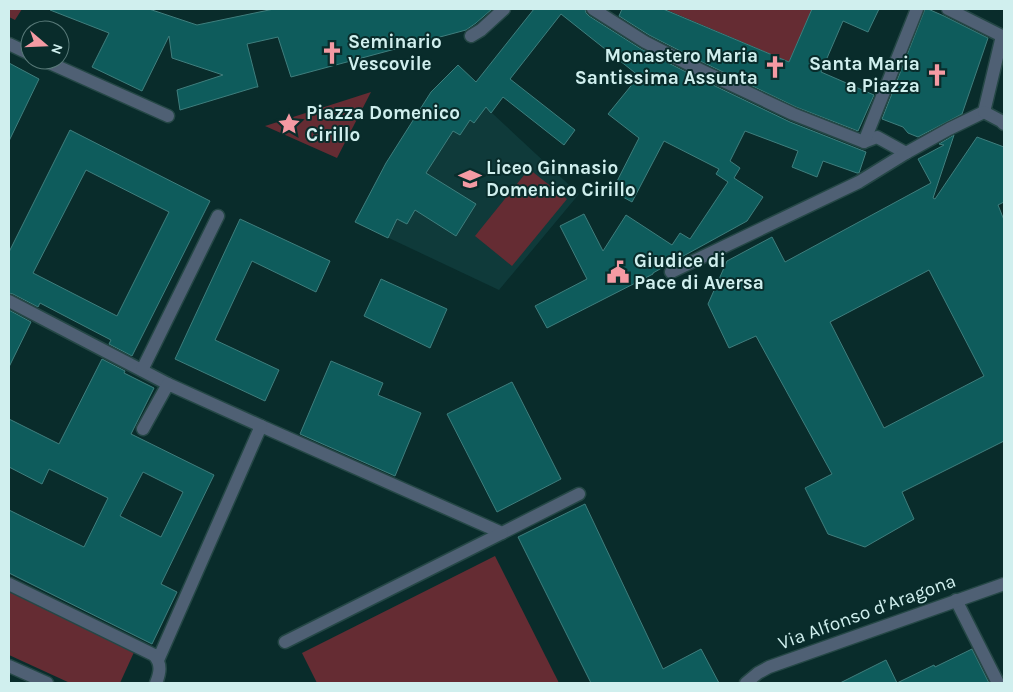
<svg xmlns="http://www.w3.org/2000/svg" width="1013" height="692" font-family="Karla,sans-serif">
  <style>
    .built { fill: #0f3a3a }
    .green { fill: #652c33 }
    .building { fill: #0e5c5c; stroke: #3f7e7d; fill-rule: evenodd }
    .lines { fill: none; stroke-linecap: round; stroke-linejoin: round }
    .minor-casing { stroke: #254746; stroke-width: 15 }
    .minor { stroke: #4f6074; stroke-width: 12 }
    .labels { text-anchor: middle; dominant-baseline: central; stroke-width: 4; stroke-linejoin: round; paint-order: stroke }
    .poi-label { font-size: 19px; font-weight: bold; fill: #d0efee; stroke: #092c2b; text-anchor: start }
    .street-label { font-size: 19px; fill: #d0efee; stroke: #092c2b }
  </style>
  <rect width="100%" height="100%" fill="#092c2b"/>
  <polygon class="built" points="458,65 498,103 492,113 579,194 499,290 355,222 386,163 431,92"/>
  <g class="green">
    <polygon points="9,9 22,9 15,20 9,17"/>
    <polygon points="667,9 812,9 789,62 667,10"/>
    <polygon points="371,92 337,158 265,126"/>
    <polygon points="529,169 567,199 512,266 475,236"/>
    <polygon points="495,556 559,683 317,683 302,653"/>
    <polygon points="9,592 135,650 120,683 70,683 9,655"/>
  </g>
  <g class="building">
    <polygon points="50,9 149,9 197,25 274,9 492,9 476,23 466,30 291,77 278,37 247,44 258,87 256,87 180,110 177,90 223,75 172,58 169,36 142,91 92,67 109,33 50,10"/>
    <polygon points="534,9 585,9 586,13 589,16 641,49 690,74 790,122 866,152 859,173 857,173 823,161 817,177 792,167 798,151 745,131 730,161 740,168 734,178 763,197 747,221 667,265 653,273 653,274 547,328 535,306 587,279 560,226 584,214 603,251 626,215 672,245 680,233 690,239 728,182 716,174 719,169 664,141 632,202 612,191 639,138 608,114 639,76 561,14 510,79 575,130 564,145 503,97 491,113 486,107 474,123 470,120 460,135 453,131 426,173 476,204 456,236 415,210 407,224 397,219 388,238 355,222 386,163 431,92 458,65 476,82"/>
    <polygon points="622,9 663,9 789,62 812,9 879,9 868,32 843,21 821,72 874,95 858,131 796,107 698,60 649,35 619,16"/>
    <polygon points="925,9 928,9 944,16 988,38 962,114 918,137 908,133 903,127 882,119"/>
    <polygon points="9,63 39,79 9,141"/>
    <path d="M70,130L210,201L132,356L109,344L111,340L40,303L38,307L13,294L9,293V252ZM86,170L169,212L117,316L33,273Z"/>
    <path d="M954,135L933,198L935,199L977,137L1004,147V202L998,205L1004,220V441L902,492L914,519L865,547L828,534L805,488L832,474L756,336L729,348L708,304L727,261L772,237L785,262L931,183L918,159L944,145L939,144ZM929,270L984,376L884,428L830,322Z"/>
    <polygon points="240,219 330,261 316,292 252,261 215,340 279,370 265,401 175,359"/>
    <polygon points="381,279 447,309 430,348 364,316"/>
    <polygon points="9,310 31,322 9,367"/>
    <path d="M102,359L125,371L124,373L154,388L131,434L214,475L161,584L177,592L152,644L9,573V510L84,547L108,498L49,469L42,484L9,467V419L59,444ZM143,472L183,492L161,537L120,516Z"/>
    <polygon points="331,361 383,383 378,395 421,413 395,476 300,434"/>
    <polygon points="512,382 561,479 497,512 447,414"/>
    <polygon points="585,504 663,669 701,649 719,683 591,683 518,537"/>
    <polygon points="972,649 989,683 840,683 886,660 897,683 934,665 935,667"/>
  </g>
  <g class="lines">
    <defs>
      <g id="minor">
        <polyline points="593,9 645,42 694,67 793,114 864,142 877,137 906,153 949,129 984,112"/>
        <polyline points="948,9 1002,36 984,112"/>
        <polyline points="471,36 481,30 504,9"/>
        <polyline points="9,44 30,54"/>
        <polyline points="43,60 168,116"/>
        <polyline points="984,112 1001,121 1004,124"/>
        <polyline points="864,142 917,9"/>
        <polyline points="671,272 859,182 906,153"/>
        <polyline points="9,301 168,384"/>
        <polyline points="142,370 218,216"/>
        <polyline points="261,426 502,533 579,494"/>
        <polyline points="143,429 168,384 261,426 158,660"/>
        <path d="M9,584L154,655C162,664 160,673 156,683"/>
        <polyline points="956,600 998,683"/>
        <polyline points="285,642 502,533"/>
        <polyline points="9,666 47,683"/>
        <polyline points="746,683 758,673 769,667 1004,584"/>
      </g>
    </defs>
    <use href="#minor" class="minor-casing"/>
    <use href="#minor" class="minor"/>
  </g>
  <defs>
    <symbol id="church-bare" viewBox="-9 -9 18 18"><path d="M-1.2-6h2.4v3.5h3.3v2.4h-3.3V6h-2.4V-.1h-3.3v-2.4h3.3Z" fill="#f49aa3" stroke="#092c2b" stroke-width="2.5" paint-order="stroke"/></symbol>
    <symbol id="sight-bare" viewBox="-9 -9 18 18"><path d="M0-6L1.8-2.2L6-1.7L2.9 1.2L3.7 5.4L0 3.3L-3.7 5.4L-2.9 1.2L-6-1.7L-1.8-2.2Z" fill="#f49aa3" stroke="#092c2b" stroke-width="2.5" paint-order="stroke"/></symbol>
    <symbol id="school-bare" viewBox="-9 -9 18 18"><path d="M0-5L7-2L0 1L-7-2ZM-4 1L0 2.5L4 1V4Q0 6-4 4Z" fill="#f49aa3" stroke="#092c2b" stroke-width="2.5" paint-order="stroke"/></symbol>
    <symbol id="civic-bare" viewBox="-9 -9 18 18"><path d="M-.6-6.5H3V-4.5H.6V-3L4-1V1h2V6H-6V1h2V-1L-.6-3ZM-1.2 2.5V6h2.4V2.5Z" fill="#f49aa3" stroke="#092c2b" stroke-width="2.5" paint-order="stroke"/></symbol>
  </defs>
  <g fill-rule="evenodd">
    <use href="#church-bare" x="316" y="37" width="32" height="32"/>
    <use href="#church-bare" x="759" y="51" width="32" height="32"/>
    <use href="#church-bare" x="921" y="59" width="32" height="32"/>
    <use href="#sight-bare" x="273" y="108" width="32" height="32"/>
    <use href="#school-bare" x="454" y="163" width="32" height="32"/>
    <use href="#civic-bare" x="602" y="256" width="32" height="32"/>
  </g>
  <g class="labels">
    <g class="poi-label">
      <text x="348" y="42">Seminario<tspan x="348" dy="22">Vescovile</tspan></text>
      <text x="758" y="56" text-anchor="end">Monastero Maria<tspan x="758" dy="22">Santissima Assunta</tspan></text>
      <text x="920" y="64" text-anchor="end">Santa Maria<tspan x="920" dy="22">a Piazza</tspan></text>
      <text x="306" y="113">Piazza Domenico<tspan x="306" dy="22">Cirillo</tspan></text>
      <text x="486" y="168">Liceo Ginnasio<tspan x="486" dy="22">Domenico Cirillo</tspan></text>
      <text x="634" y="261">Giudice di<tspan x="634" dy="22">Pace di Aversa</tspan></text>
    </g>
    <g class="street-label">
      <text transform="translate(867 612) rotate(-20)">Via Alfonso d’Aragona</text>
    </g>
  </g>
  <rect width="1013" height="692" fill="none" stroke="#d0efee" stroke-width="20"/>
  <g transform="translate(45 45) rotate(109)"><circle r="24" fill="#092c2b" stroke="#597a79"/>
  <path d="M0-4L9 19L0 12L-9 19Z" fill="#f49aa3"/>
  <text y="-8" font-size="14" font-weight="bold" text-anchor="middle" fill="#d0efee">N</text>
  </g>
</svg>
